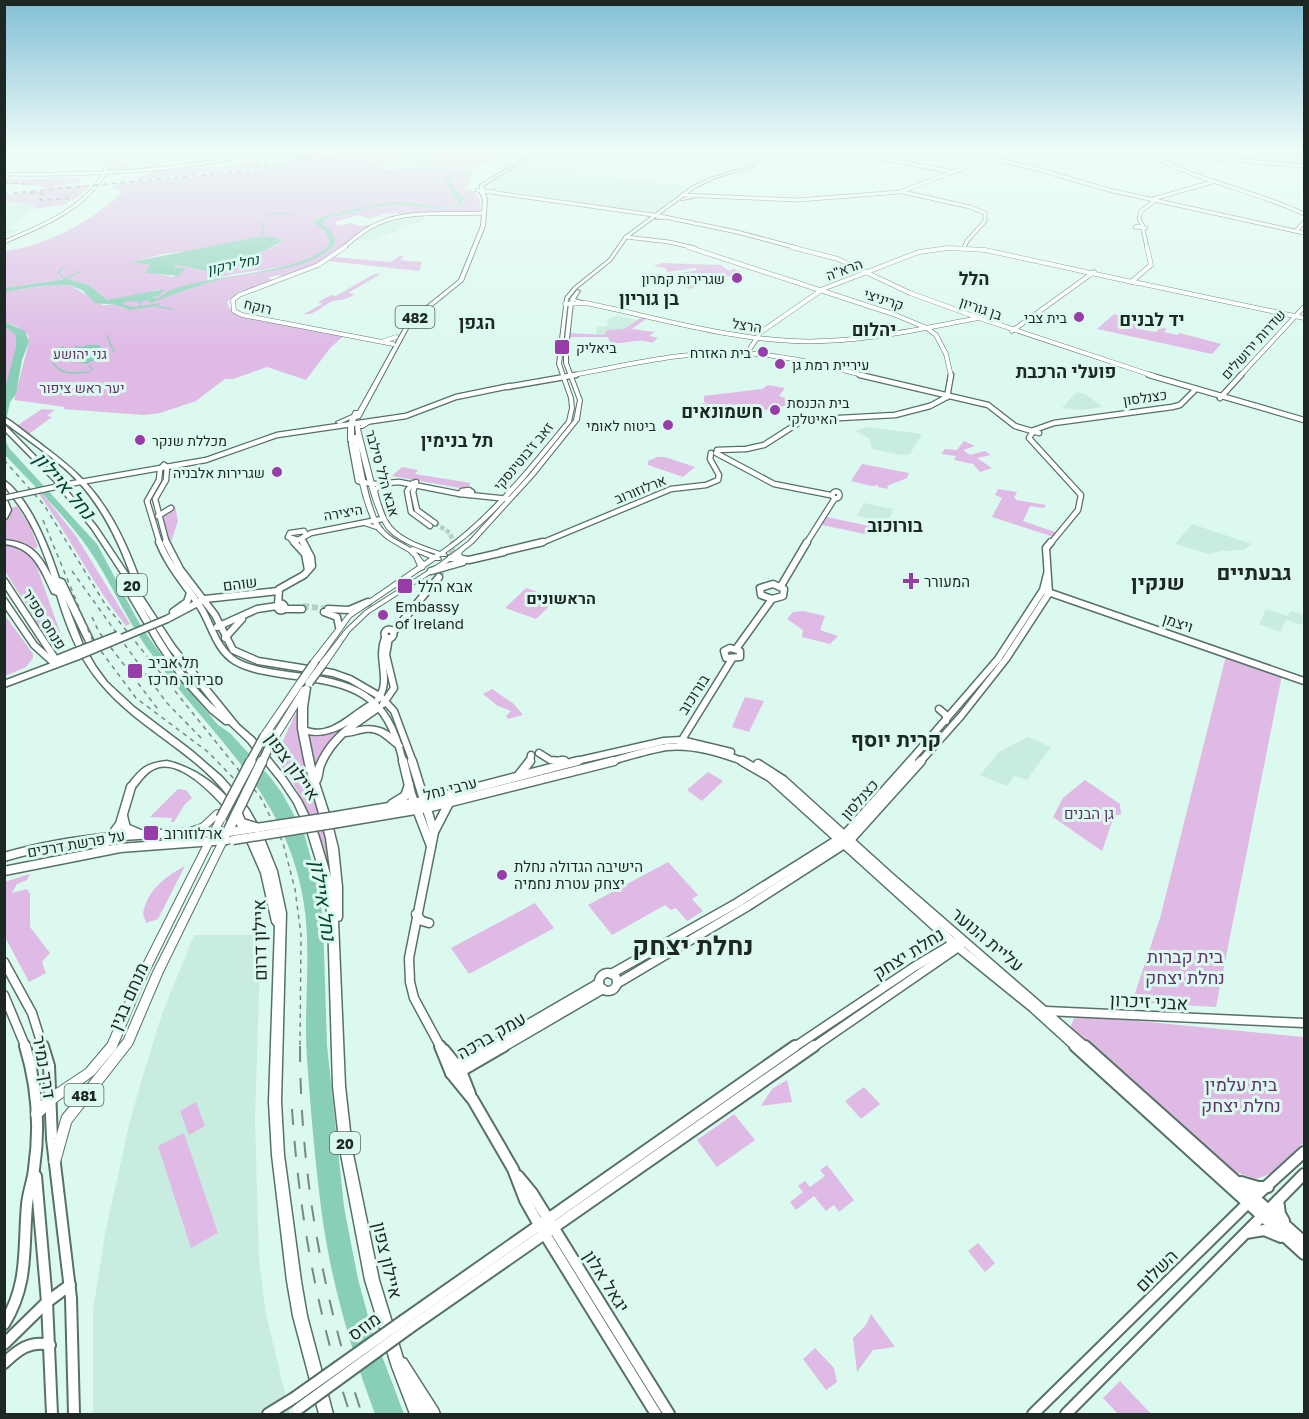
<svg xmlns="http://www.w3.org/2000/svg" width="1309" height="1419" font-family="'Golos Text',Heebo,sans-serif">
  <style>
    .built { fill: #c8ede0 }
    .green { fill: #dfbae5; fill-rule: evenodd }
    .water { fill: #89cfb8 }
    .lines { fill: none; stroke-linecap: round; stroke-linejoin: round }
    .stream { stroke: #89cfb8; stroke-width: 1.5 }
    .secondary-tunnel-far1 { stroke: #b6cfc6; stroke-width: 4.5; stroke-dasharray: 4.5 2; stroke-linecap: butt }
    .secondary-tunnel { stroke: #b6cfc6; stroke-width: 6; stroke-dasharray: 6 3; stroke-linecap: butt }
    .secondary-far5-casing { stroke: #577168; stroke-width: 4.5 }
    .secondary-far4-casing { stroke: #577168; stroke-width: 5 }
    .secondary-far3-casing { stroke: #577168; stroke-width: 7 }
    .secondary-far2-casing { stroke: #577168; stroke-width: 9 }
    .secondary-far1-casing { stroke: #577168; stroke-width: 11 }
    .secondary-casing { stroke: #577168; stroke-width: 14 }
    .primary-casing { stroke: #577168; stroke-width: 2 }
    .highway-casing { stroke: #577168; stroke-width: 3 }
    .secondary-far5 { stroke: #fff; stroke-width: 3 }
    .secondary-far4 { stroke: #fff; stroke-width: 4 }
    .secondary-far3 { stroke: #fff; stroke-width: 4.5 }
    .secondary-far2 { stroke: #fff; stroke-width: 6 }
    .secondary-far1 { stroke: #fff; stroke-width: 8 }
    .secondary { stroke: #fff; stroke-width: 10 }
    .primary { fill: #fff; fill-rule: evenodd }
    .highway { fill: #fff; fill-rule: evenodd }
    .rail-far1 { stroke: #768982; stroke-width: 1.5; stroke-dasharray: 4.5 4.5; stroke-linecap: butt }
    .rail { stroke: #768982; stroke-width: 2; stroke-dasharray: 16 16; stroke-linecap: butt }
    .secondary-bridge-far3-casing { stroke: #577168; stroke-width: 7; stroke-linecap: butt }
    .secondary-bridge-far2-casing { stroke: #577168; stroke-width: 9; stroke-linecap: butt }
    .secondary-bridge-far1-casing { stroke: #577168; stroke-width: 11; stroke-linecap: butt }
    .secondary-bridge-casing { stroke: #577168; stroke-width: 14; stroke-linecap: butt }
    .primary-bridge-far1-casing { stroke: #577168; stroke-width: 10; stroke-linecap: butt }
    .primary-bridge-casing { stroke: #577168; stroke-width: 12; stroke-linecap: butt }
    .secondary-bridge-far3 { stroke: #fff; stroke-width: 4.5 }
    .secondary-bridge-far2 { stroke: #fff; stroke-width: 6 }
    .secondary-bridge-far1 { stroke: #fff; stroke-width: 8 }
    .secondary-bridge { stroke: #fff; stroke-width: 10 }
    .primary-bridge-far1 { stroke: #fff; stroke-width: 7 }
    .primary-bridge { stroke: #fff; stroke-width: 9 }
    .poi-dot { fill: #983da7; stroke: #dcf9ef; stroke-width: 2 }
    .labels { text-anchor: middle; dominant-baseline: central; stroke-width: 6; stroke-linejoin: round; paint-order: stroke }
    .far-water-label { font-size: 14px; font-style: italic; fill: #044335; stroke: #dcf9ef }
    .far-street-label { font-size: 14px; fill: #1d2824; stroke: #dcf9ef }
    .far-poi-label { font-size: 14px; fill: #1d2824; stroke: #dcf9ef; text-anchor: end }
    .shield { fill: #dcf9ef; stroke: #566761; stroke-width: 1.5 }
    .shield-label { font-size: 14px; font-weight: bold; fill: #1d2824 }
    .far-park-label { font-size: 14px; fill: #64336c; stroke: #dcf9ef }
    .poi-label { font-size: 15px; fill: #1d2824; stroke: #dcf9ef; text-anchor: start }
    .street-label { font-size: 15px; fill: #1d2824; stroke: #dcf9ef }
    .park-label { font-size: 15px; fill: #64336c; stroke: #dcf9ef }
    .neighbourhood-label { font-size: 16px; font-weight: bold; fill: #1d2824; stroke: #dcf9ef }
    .far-district-label { font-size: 18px; font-weight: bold; fill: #1d2824; stroke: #dcf9ef }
    .near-street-label { font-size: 18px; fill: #1d2824; stroke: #dcf9ef }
    .near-park-label { font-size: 18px; fill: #64336c; stroke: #dcf9ef }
    .near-water-label { font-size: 20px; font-style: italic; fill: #044335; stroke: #dcf9ef }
    .district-label { font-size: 21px; font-weight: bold; fill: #1d2824; stroke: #dcf9ef }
    .near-district-label { font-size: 26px; font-weight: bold; fill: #1d2824; stroke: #dcf9ef }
  </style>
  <rect width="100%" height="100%" fill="#dcf9ef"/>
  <g class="built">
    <polygon points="543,149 598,149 569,171 692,187 656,215 482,186"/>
    <polygon points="1251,149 1304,158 1304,165 1234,160 1235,157 1241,158"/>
    <polygon points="5,201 37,205 21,218 20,222 8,228 19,230 5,237"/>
    <polygon points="413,216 424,218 424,220 373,240 355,240 358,235 386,221"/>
    <polygon points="617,315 638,320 624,329 607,330 604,335 596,335 597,327 608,326 607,320"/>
    <polygon points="1077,392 1085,394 1103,407 1081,410 1062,408"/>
    <polygon points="868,427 922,434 910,454 901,455 872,449 869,438 855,431"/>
    <polygon points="864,503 893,509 890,519 897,521 889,536 868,531 873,519 857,516"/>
    <polygon points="1192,524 1252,544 1244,550 1222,551 1208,554 1175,544"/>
    <polygon points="1266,609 1287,616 1291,611 1304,615 1304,619 1302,625 1286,620 1280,632 1259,624"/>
    <polygon points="1028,737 1051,747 1027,780 1014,776 1007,786 980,775 999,752"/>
    <polygon points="194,935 258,935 260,962 255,1120 259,1259 266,1314 290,1414 93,1414 93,1310 105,1234 129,1125 141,1082 162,1014"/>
  </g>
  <g class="green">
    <path d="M118,149L114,150L112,153L121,152L119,162L129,167H147L144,169L110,171C109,161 105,157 95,151Z"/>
    <polygon points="279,149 297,149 303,152 300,149 341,149 322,153 329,155 295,162 289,160 297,159 292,156 250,158"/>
    <path d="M344,149H406L395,157C401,155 406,150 412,149C427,147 488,146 496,157C475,174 440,165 415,162L411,161L425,158L426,155L409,153L405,158L387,161L384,168L386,169L427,167L473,171L469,182L470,185L462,189L474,191L480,200L479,212H430L405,216L396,213L383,214L370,219L358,215L335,222L337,226L351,223L360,226L374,224C360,229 349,245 334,255C320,265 302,271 286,278L278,275L268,278L275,281L238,292L227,302L230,309L237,314L345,335L331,347L306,380L267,367L233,379H225L196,401L160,413L144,415L63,409L65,407L14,400L29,342L28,335L18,327L5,322V292L39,286L70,285L103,305H116L125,309L122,304L125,301L151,299V303L156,299L151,298L160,295L159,289L146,294L159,292L154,294L107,300L89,285L66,279L5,288V251C46,246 93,221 123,191L111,188L121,184H109L250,171L349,152ZM436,170L451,173L450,181L464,202C441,218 413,202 387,205C371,207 339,215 323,220L321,223L326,226L335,244C298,272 269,269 226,278C206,283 185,290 164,297L171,290C191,286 210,280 230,275C258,269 313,268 330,242L318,218C340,214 362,206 384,204C408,200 432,213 455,205L457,199C452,190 445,184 448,174ZM256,237L280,238L278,245C260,252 219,271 201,270C191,269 185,264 174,266L173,268H182L174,277L146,272L152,265L141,260L163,254L210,248Z"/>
    <path d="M270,157L260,161L268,165L260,167L135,180C154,166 205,168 228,167C242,167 255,158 270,157Z"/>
    <polygon points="82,178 79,181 83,182 50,187 86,185 81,187 89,188 74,200 66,202 69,204 34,209 36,205 5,201 5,196 47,189 43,186 5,184 5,179"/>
    <polygon points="399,256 404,256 400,260 422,262 419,271 328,261 334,257 391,262"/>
    <path d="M663,263L721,265L729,271L734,269L741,272L740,274L745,277C731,276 726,278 711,273L712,275L709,278L712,282H703L691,289L685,287L697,277L680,279L664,276L697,270L696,268L668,272L665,268L653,266Z"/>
    <path d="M374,274H381L348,293L355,294C343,302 341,298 331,302C322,306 314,316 304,314L322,304L318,302L331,295L336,296Z"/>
    <polygon points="1129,312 1144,315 1137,319 1135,324 1139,329 1156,332 1161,327 1167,329 1164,332 1177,335 1180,333 1221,344 1212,354 1097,329 1114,314 1123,316"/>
    <path d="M645,315L650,316L632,329L655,332L649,336L658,338L652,343C638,337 624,345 610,343L608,337H568V333L604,335L607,330L624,329Z"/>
    <path d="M5,327L15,334L16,347L14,360L5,388C5,367 5,347 5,327Z"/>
    <path d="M768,385L785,388L779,396L789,399L788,407L770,405L767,410L744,407L757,411L758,416C736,417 715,415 694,411L692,407L697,404L708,403L704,402V396L762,389Z"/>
    <polygon points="42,409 55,410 47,416 52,417 29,434 18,425"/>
    <polygon points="964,441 975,446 963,450 970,455 985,451 991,455 977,458 992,468 980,472 973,464 954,460 956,456 941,454 945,449 957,450"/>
    <polygon points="657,457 665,457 695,467 683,477 648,465 648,461"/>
    <polygon points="862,464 909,473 907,478 887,486 889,489 878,487 878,485 871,486 851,481"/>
    <polygon points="402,467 418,470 415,474 471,483 467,488 460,488 392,476"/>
    <polygon points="998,489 1017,492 1014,498 1017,500 1046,505 1044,508 1030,506 1023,521 1058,533 1054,537 992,517 1002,498 995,495"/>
    <path d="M41,492L76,536L130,624L126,626C92,584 70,536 38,493Z"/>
    <polygon points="17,506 30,526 38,547 33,549 22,542 5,540 5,521 11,513 11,508"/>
    <polygon points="175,506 178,521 171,542 167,543 158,516"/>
    <polygon points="827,517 869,526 865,534 822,525"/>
    <polygon points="5,544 19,547 33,556 65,646 50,643 5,571"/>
    <polygon points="526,588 555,598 554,602 536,619 505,608"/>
    <polygon points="803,611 825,616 820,630 838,636 830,644 802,637 803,630 787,619 793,612"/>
    <polygon points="7,618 33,654 33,658 26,667 5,676 4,619"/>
    <polygon points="1226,656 1282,675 1216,1007 1132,1002 1160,918"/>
    <polygon points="492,689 514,704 523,715 508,719 506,716 511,711 498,706 483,694"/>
    <polygon points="745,697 764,701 749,732 732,727"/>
    <path d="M371,706C349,725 321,743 315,772L306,734L326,733Z"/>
    <path d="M298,708L299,737L331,855L324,858C312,816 302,793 275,758Z"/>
    <polygon points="708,772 723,781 702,801 687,790"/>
    <polygon points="1085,780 1120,804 1121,814 1114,816 1102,851 1053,817 1063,798"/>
    <polygon points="178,789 186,790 192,798 185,804 174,822 171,822 172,818 150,817"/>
    <polygon points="668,862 698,895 692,899 703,911 687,921 676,908 671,910 665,905 612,935 588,905"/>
    <path d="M185,866L158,919L146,923L143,913C148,889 165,877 185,866Z"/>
    <polygon points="30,874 27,880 17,884 12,893 27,889 30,894 30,927 50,953 42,962 46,973 29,982 5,937 4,882"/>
    <polygon points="535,903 554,928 469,974 451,948"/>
    <polygon points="1074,1018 1107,1018 1304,1037 1304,1142 1272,1173 1256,1179 1235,1172 1074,1034 1071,1026"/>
    <polygon points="787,1080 792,1102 761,1106 772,1089"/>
    <polygon points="864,1087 880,1104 861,1119 845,1101"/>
    <polygon points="196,1102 205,1126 189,1135 180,1111"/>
    <polygon points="734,1114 755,1140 717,1167 697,1140"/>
    <polygon points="184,1133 218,1233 191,1248 158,1146"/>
    <polygon points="827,1165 854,1200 839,1212 834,1205 826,1211 814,1196 796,1210 790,1202 803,1192 798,1186 805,1181 810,1187 825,1176 820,1170"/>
    <polygon points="978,1243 995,1263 985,1272 968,1251"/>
    <polygon points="871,1314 895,1347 873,1350 857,1372 853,1338 866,1325"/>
    <polygon points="815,1348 834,1368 837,1382 826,1390 803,1359"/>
    <polygon points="1120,1381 1151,1414 1118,1414 1103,1398"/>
  </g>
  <g class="water">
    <path d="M406,149H409C398,157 385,158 374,165L373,169C394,176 437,160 452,175L450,181L465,201C441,218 414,202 388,205C368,207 348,214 328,218L321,223C330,228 335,234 335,244C308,272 262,270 227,278C200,284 172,295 151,303L147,301L150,299L141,302L127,301L122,304L132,307L162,303L152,307L129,310L116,305L95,303L82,290L70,285L39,286L5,292V288L67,279L89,285L107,300L165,289L159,296L153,297L156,299C164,296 164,293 171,290C207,274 311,274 330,242L324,230L314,223L318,218C348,212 381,199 411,203C427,205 441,212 457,204V199L448,187L446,178L448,174L446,172C421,166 391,179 368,169L370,165L397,155Z"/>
    <path d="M256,237H275L282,240C276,249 214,271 202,270C191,269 186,264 174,266V268H185L179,276L145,273L151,265L132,262Z"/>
    <polygon points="5,322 25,331 29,342 22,360 16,394 10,402 5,426 5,388 16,347 15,334 5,327"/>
    <polygon points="87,345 99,345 102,350 98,356 102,357 86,364 77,362 88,360 76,356 78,349"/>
    <path d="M4,437L9,448L97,544L138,621L154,645L217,724L231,734L270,777L282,793L304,833L318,884L323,920L327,1045L344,1207L358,1279L371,1327L404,1414H375C353,1355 334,1292 324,1229C316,1173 311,1115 307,1059C303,1003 313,948 302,893C282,788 206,731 147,648C125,617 111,582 90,551C66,516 34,486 5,455Z"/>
  </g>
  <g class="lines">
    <g class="stream">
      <polyline points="268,214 292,213"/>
      <polyline points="261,237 264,230 262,222"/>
      <polyline points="63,268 58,273 65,279"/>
      <polyline points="64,280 79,272"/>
      <polyline points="140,302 140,306"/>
      <polyline points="156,306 172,309"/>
      <polyline points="107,336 114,352"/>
      <polyline points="75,347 81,347"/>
      <polyline points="55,357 57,350 63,347"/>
      <path d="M53,363C61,376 76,373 89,372"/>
      <polyline points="89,366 93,370"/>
    </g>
    <polyline class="secondary-tunnel-far1" points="435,523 450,533 454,544"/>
    <g class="secondary-tunnel">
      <polyline points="439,577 451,557 453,542"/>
      <polyline points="303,606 328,609"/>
    </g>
    <defs>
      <g id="secondary-far5">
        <polyline points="800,149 869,156 954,172"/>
        <polyline points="1113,149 1304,166"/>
        <polyline points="90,151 106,149"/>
        <path d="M1151,155C1199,182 1254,190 1304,214"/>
        <polyline points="993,159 1030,167 1109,190 1304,233"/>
        <path d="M4,174C95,175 184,172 272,149"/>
        <polyline points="477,190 660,216 737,232 797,248"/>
        <polyline points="903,192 970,207 985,213 985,221 967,241 964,248"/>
        <polyline points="682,195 798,200 900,192 1013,149"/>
        <polyline points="1153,199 1212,182"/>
        <polygon points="1138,226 1146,228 1135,227"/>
        <polyline points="1143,226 1139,219 1141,211 1153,202"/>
        <polyline points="1143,229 1147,248"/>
        <polyline points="1296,231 1304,222"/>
        <polyline points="626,237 669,242 695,248"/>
        <path d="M4,242C42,226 85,209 106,171L99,156L85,149"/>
        <path d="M343,248C354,239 365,229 377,224C409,209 449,215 483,213"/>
      </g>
      <g id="secondary-far4">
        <polyline points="345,247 318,265 239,295 233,300 234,311 242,315 393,344"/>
        <polyline points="688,247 893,314 927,328 936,335 946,354 951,376"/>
        <polyline points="791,247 838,259 910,293 979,318 1154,376"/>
        <polyline points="1131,282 1151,265 1147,247"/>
        <polyline points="1134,282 1304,318"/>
        <path d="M565,304L586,303C654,317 724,338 793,341C856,344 918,329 979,318"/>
        <polyline points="1012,331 1094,272"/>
        <polyline points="384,341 396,337"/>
        <polyline points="747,353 761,332 823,289 919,252 948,248 985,250 1137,283"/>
        <path d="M567,376C625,366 685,350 744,353C786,355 826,366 866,376"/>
        <polyline points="1240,376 1304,307"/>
      </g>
      <g id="secondary-far3">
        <polyline points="860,375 988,405 1015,426 1039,433"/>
        <polyline points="1149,375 1304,420"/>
        <polyline points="507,387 576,375"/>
        <polyline points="947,397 951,375"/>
        <polyline points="1220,398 1241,375"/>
        <polyline points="351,443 358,481 373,484 399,482 460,494"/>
        <polyline points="717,450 746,449 764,445 803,420 895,415 930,406 947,397"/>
        <polyline points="716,453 774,484 830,495"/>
        <polyline points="164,465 167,467 166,480 155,499 167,544"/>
        <polyline points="416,482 413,492 417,510 435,523"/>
        <polyline points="413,483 407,491 411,512 430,526"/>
        <polyline points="69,484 206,460 277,435 406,416 456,397 510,386"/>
        <polygon points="469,490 472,492 470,495 460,494 462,491"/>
        <circle cx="836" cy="495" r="3.5"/>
        <polyline points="470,495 508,499"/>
        <polyline points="158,516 171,508"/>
        <polyline points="306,535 304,531 290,533 288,537 298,540 311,533 382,519"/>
        <polyline points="291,539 295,544"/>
        <polyline points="301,539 304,544"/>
        <polyline points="809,539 835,498"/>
        <polyline points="160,544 147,501 159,480 160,469 164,465"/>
        <polyline points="539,544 671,489 706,485 718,480 719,475 710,459 711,453"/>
        <polyline points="1050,544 1078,510 1081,495 1029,438 1034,430 1054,423 1172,407 1180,405 1196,389"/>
      </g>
      <g id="secondary-far2">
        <path d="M159,542C169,567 186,585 201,608C212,626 216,649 235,661C250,670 270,672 288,675C354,683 387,692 403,762"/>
        <polyline points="166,542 180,569 215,615 233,650 258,661 333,673 350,679 381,697 394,711 413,762"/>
        <polyline points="294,542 305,554 308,570"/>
        <polyline points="501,552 543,542"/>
        <polyline points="451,558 469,560 504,552"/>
        <polyline points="431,571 463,562"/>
        <polyline points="4,581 56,660 55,664"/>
        <polygon points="773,584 784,589 783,596 772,599 761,595 760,588"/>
        <polyline points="781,586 807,542"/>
        <polyline points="1045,591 1304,681"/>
        <polyline points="4,601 34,645 55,664"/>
        <circle cx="281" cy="607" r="3.5"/>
        <polyline points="278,605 279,589 304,575 312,566 311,557 303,542"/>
        <polyline points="283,609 302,609"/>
        <polyline points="328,609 349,610 368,602"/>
        <polyline points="173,612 187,602 190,593"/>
        <polyline points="324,612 337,617 339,627"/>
        <polyline points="167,619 205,599 278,591"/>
        <polyline points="217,627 257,609 277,606"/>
        <circle cx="389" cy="634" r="4.5"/>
        <polyline points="394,631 439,577"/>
        <polyline points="225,638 242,619"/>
        <polygon points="730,648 740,651 740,657 726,658 724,651"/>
        <polyline points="736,649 772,599"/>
        <polyline points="54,660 74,652"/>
        <polyline points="4,684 76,657"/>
        <path d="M378,699C392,680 376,659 385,638"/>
        <polyline points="383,704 394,688 386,655 389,638"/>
        <polyline points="939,709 946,715 946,721"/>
        <polyline points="680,743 732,659"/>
        <polyline points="539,753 550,760 564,761"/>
        <polyline points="530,762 531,755"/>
        <polyline points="572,762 664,741 681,740 731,752"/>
        <path d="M608,762C627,757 647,750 667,747C693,744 721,753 745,762"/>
        <polyline points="909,762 998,659 1043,590 1047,574"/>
        <polyline points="920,762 961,716 1006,659 1049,593 1046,548 1051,542"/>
      </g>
      <g id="secondary-far1">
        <polyline points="403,761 411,794 431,846"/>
        <polyline points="412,761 434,832 409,958 410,982 414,998 441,1048"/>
        <polyline points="561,761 564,761"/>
        <polyline points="742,761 770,777 959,948 1033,1008 1077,1048"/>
        <polyline points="758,764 783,780 889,876 1087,1048"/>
        <polyline points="519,775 530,761"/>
        <polyline points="392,804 405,796 409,785"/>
        <polyline points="123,816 126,828 140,834"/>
        <polyline points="336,816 424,801 578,761"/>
        <polyline points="338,823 427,808 614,761"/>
        <polyline points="434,832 449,803"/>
        <polyline points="100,851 120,824 131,787"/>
        <path d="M4,857C78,835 153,833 229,832"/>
        <polyline points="4,871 120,848 227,840"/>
        <polyline points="416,914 422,921 429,923"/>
        <polyline points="4,962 32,1013 43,1048"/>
        <circle cx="608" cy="982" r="9"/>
        <polyline points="611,974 737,903 844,836 911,761"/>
        <polyline points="618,983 748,906 849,841 921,761"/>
        <polyline points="4,995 26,1048"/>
        <polyline points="1046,1011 1304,1023"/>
        <polyline points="487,1048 599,983"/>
        <polyline points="502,1048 603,989"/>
        <polyline points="793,1048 914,967 956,942"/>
        <polyline points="812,1048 960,946"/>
      </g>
      <g id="secondary">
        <polyline points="43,1046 49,1066 52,1139 71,1298 74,1414"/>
        <polyline points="440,1046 451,1073 473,1100 513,1169 525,1200 538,1223 656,1414"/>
        <polyline points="1075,1046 1304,1254"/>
        <polyline points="1085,1046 1304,1242"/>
        <polyline points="444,1050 461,1071 470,1094"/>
        <polyline points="451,1073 461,1071 504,1046"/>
        <polyline points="451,1073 457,1065 490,1046"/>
        <polyline points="36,1176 47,1302 52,1414"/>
        <polyline points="518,1176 532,1193 669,1414"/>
        <polyline points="1241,1182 1258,1187 1268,1187"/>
        <polyline points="1278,1200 1280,1214 1284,1221"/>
        <polyline points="1246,1233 1264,1230 1281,1237"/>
        <polyline points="404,1320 795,1046"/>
        <path d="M4,1324C29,1284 23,1249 27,1205C28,1192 33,1181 34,1169C40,1128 37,1085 25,1046"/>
        <polyline points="408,1329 814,1046"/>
        <polyline points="4,1344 47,1302 70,1285"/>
        <path d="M4,1363C18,1350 30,1340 50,1345"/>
        <polyline points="268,1414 294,1398"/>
        <polyline points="1033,1414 1247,1204 1304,1152"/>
        <polyline points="1066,1414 1304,1174"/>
      </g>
      <g id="primary">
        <path d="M540,149H543L483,186L484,192L494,190L496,191L485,193L487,200L485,226L463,281L411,323L360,418L356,419L354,424V435H356L355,424H359L360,426L367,421L372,422L363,428H360L361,433L375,487L386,480L389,482L377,491C380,502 384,518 392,527C403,540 424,546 440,552C490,517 528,468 567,421L570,408L569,398L557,364L565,298L574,287L609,259L625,236L693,186L713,177L744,168L754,164L763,157L771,149H773L765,159L756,165L746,169L715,178L695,188L627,238L611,261L576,289L568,299L561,364L573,398L574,408L571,422C533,469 495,519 445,553L447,555L446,556H441L439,557L441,559L440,560H435L425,567L424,569L421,570L351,617L317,665H311L310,663L311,661L347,615L418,566L414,557L409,552L387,539L376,529L361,524L364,522L374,525C362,500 356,469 353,442L348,441V424L350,419L339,424L336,422L352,415L354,411H358L408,321L459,280L481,226L483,200L480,193V185ZM359,447C364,467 375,517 389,531C401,543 420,549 436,554L434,555L413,547L410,548C401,542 390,538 383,529C371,517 362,465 359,447ZM416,552L430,558L424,562Z"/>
        <polygon points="692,196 693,198 682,200 680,199"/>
        <polygon points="657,217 670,218 656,219"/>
        <polygon points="577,290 580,291 575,299 588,303 586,304 574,301 573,303 568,348 568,363 582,400 579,420 534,476 473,543 462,552 461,555 471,559 471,561 467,561 455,557 444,565 369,613 350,631 326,666 320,666 319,664 320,662 346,629 365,611 440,563 469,541 530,474 574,420 578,400 564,363 564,348 569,303 571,300 570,299"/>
        <polygon points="298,680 304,680 305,682 267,738 261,738 260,736 261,734"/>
        <polygon points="302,687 308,687 309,689 274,745 268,745 267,743"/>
        <polygon points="218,810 221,811 222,813 221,815 224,816 225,818 142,986 116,1049 94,1075 55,1103 40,1118 36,1119 32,1118 31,1114 32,1110 47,1095 86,1069 108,1043 134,982 216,820 207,828 181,837 178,836 177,834 178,832 201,824 215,811"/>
        <polygon points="228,828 231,829 232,831 163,972 132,1045 71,1123 59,1166 55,1168 51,1166 49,1162 62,1116 124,1039 153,972 224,831 225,829"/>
      </g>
      <g id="highway">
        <polygon points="1259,149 1304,155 1304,157 1261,150"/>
        <path d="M4,417C16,424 27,434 38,442C55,455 73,468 87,484C114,514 130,552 143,589L139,591L175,646L239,725L254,738L286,778L301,800L318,834L331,877L326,838L305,764L298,729V707L302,688L306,685L310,688L307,707V728C333,737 353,709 374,700L377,701L378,703L377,705H382L383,707L382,709L355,728C375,723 391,729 403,746L399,749C387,742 381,730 365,732C358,733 352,736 345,736C336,745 327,756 323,769C322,775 322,779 319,783L331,820L338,848L342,887V917L341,920L338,921L345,1086L352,1149L379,1280L403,1358L406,1359L438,1409L440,1414H410L392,1367L365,1280L340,1149L333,1086L328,918L322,879L308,834L294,803L280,782L248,742L229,724H225L210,712L182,681L157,645L126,592L127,590H132L92,529L54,481L4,430V424L58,479L97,527L133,581C121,547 106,514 83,487C61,461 31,443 4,422ZM142,606L169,649L217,709C185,680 163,643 142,606ZM349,724C333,736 322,750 315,768L308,734C323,737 336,732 349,724Z"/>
        <path d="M4,480C30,499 49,548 59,578L64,580L98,650L94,652L90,650L65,599L83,645L96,667L107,682L134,707L192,751L222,777L236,793L249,810L261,831L277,871L286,913L281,1102L284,1155L301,1281L307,1316L333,1414H319L293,1316L287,1281L272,1155L269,1102L275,926L272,922L261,873L243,832L245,830L250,829C236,805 220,783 198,765C166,738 129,717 102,685C79,659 67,628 57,595L52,593C41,570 34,547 4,544V540C31,542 40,554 52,577C43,550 33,523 15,500C11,493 4,489 4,480Z"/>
        <polygon points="4,498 7,500 11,510 7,518 4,520"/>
        <path d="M167,761C198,768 226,791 244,818L242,820H236C220,802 181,755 154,769C145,773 140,782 134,789H128L127,787L128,785C140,769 146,763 167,761Z"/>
      </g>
    </defs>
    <use href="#secondary-far5" class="secondary-far5-casing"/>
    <use href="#secondary-far4" class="secondary-far4-casing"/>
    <use href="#secondary-far3" class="secondary-far3-casing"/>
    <use href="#secondary-far2" class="secondary-far2-casing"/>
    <use href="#secondary-far1" class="secondary-far1-casing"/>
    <use href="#secondary" class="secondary-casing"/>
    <use href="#primary" class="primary-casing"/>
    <use href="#highway" class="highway-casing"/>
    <use href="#secondary-far5" class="secondary-far5"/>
    <use href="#secondary-far4" class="secondary-far4"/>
    <use href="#secondary-far3" class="secondary-far3"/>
    <use href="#secondary-far2" class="secondary-far2"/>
    <use href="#secondary-far1" class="secondary-far1"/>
    <use href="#secondary" class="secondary"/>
    <use href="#primary" class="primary"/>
    <use href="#highway" class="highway"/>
    <g class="rail-far1">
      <polyline points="4,183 28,184"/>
      <polyline points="30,193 43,194 40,200 66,199 70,196"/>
      <polyline points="4,194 233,172 363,149"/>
      <polyline points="4,460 44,505 105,604 261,798 283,843 295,889 301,935 300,1048"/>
      <polyline points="43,520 92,639 136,698 208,752 243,788"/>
      <polyline points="72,571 166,702 204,741"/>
      <polyline points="92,617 99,632 160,712"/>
    </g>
    <g class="rail">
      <path d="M300,1046C300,1171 322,1296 362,1414"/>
      <path d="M292,1109C299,1214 317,1314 350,1414"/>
    </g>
    <defs>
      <polyline id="secondary-bridge-far3" points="4,498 69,484"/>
      <g id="secondary-bridge-far2">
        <polyline points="74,652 118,635"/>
        <polyline points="76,657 167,619"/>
      </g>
      <g id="secondary-bridge-far1">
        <polyline points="229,832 336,816"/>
        <polyline points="233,840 338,823"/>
      </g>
      <g id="secondary-bridge">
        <polyline points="294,1398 404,1320"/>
        <polyline points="298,1409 408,1329"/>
      </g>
      <g id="primary-bridge-far1">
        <polyline points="301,682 314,663"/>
        <polyline points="309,683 323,664"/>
        <polyline points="250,762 264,736"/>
        <polyline points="262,762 271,743"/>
      </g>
      <g id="primary-bridge">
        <polyline points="237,813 241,823 257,828"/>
        <polyline points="221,818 251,761"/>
        <polyline points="228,831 262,761"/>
      </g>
    </defs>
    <use href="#secondary-bridge-far3" class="secondary-bridge-far3-casing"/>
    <use href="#secondary-bridge-far2" class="secondary-bridge-far2-casing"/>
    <use href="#secondary-bridge-far1" class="secondary-bridge-far1-casing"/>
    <use href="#secondary-bridge" class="secondary-bridge-casing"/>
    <use href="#primary-bridge-far1" class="primary-bridge-far1-casing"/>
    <use href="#primary-bridge" class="primary-bridge-casing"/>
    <use href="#secondary-bridge-far3" class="secondary-bridge-far3"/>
    <use href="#secondary-bridge-far2" class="secondary-bridge-far2"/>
    <use href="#secondary-bridge-far1" class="secondary-bridge-far1"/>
    <use href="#secondary-bridge" class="secondary-bridge"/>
    <use href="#primary-bridge-far1" class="primary-bridge-far1"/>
    <use href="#primary-bridge" class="primary-bridge"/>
  </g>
  <linearGradient id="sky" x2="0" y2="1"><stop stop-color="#82bfd5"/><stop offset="0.43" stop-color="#effcf8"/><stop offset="1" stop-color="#effcf8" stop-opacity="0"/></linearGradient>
  <rect width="1309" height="348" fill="url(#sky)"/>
  <g class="poi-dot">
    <circle cx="737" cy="278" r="6"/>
    <circle cx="1079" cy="317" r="6"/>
    <rect x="554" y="339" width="16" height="16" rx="3"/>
    <circle cx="763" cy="352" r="6"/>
    <circle cx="780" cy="364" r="6"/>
    <circle cx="775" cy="410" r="6"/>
    <circle cx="668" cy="425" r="6"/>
    <circle cx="140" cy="440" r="6"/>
    <circle cx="277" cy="472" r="6"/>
    <path d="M908 572h6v6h6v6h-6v6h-6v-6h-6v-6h6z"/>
    <rect x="397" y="578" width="16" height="16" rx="3"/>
    <circle cx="383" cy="615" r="6"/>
    <rect x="127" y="663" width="16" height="16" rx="3"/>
    <rect x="143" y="825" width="16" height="16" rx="3"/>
    <circle cx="502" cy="875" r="6"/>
  </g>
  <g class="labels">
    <g class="far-water-label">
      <text transform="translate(233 264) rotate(-12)">נחל ירקון</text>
    </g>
    <g class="far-street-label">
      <text transform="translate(844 269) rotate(-20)">הרא"ה</text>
      <text transform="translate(884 299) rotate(18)">קריניצי</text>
      <text transform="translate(258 306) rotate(14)">רוקח</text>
      <text transform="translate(981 308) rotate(19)">בן גוריון</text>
      <text transform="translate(747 325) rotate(8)">הרצל</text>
      <text transform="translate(1253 344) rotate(-48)">שדרות ירושלים</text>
      <text transform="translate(1145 397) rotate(-8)">כצנלסון</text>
      <text transform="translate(523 456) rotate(-50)">זאב ז'בוטינסקי</text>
      <text transform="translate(383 473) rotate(74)">אבא הלל סילבר</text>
      <text transform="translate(640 489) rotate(-22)">ארלוזורוב</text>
      <text transform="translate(343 512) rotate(-10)">היצירה</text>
    </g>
    <g class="far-poi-label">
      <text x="725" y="278">שגרירות קמרון</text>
      <text x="1067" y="317">בית צבי</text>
      <text x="576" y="347" text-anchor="start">ביאליק</text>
      <text x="751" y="352">בית האזרח</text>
      <text x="792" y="364" text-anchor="start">עיריית רמת גן</text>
      <text x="787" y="402" text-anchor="start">בית הכנסת<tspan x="787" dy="16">האיטלקי</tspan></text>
      <text x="656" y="425">ביטוח לאומי</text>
      <text x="152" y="440" text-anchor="start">מכללת שנקר</text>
      <text x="265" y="472">שגרירות אלבניה</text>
    </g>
    <g class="shield">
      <rect x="395.5" y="306" width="39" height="22" rx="4.5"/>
      <rect x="117" y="574" width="30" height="22" rx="4.5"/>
      <rect x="64.5" y="1084" width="39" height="22" rx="4.5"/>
      <rect x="330" y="1132" width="30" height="22" rx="4.5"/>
    </g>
    <g class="shield-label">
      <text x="415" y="317">482</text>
      <text x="132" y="585">20</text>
      <text x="84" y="1095">481</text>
      <text x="345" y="1143">20</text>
    </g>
    <g class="far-park-label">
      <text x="80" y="353">גני יהושע</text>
      <text x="82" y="387">יער ראש ציפור</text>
    </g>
    <g class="poi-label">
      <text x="924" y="581">המעורר</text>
      <text x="418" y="586">אבא הלל</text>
      <text x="395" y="606">Embassy<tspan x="395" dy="17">of Ireland</tspan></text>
      <text x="148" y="662">תל אביב<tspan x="148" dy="17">סבידור מרכז</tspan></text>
      <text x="164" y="833">ארלוזורוב</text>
      <text x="514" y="866">הישיבה הגדולה נחלת<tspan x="514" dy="17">יצחק עטרת נחמיה</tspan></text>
    </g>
    <g class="street-label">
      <text transform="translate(240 583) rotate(-7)">שוהם</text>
      <text transform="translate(45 619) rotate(58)">פנחס ספיר</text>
      <text transform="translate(1178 622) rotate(18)">ויצמן</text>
      <text transform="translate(693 694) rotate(-57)">בורוכוב</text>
      <text transform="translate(450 788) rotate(-14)">ערבי נחל</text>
      <text transform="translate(859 799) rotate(-48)">כצנלסון</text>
      <text transform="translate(76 843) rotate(-10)">על פרשת דרכים</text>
    </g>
    <g class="park-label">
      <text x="1089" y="813">גן הבנים</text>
    </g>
    <g class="neighbourhood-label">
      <text x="561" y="598">הראשונים</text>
    </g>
    <g class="far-district-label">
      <text x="974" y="278">הלל</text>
      <text x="649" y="298">בן גוריון</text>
      <text x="1152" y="319">יד לבנים</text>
      <text x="477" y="322">הגפן</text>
      <text x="874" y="329">יהלום</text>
      <text x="1066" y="371">פועלי הרכבת</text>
      <text x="722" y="411">חשמונאים</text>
      <text x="457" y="440">תל בנימין</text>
      <text x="895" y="525">בורוכוב</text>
    </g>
    <g class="near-street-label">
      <text transform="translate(293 766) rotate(54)">איילון צפון</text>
      <text transform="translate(988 939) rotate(40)">עליית הנוער</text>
      <text transform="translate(259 940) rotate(-91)">איילון דרום</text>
      <text transform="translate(908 953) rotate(-32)">נחלת יצחק</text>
      <text transform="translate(128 996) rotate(-66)">מנחם בגין</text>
      <text transform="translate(1149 1001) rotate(3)">אבני זיכרון</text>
      <text transform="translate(491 1035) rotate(-30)">עמק ברכה</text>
      <text transform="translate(45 1067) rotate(80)">דרך נמיר</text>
      <text transform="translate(388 1260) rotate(77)">איילון צפון</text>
      <text transform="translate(1156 1270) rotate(-45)">השלום</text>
      <text transform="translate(607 1281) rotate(58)">יגאל אלון</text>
      <text transform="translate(364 1326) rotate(-35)">מוזס</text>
    </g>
    <g class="near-park-label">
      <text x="1185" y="956">בית קברות<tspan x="1185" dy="21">נחלת יצחק</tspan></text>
      <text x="1241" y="1084">בית עלמין<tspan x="1241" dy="21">נחלת יצחק</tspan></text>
    </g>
    <g class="near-water-label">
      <text transform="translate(65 485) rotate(49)">נחל איילון</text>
      <text transform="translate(324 900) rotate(81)">נחל איילון</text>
    </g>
    <g class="district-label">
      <text x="1254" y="572">גבעתיים</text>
      <text x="1158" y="582">שנקין</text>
      <text x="896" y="739">קרית יוסף</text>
    </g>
    <g class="near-district-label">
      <text x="693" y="945">נחלת יצחק</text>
    </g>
  </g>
  <rect width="1309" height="1419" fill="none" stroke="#1d2824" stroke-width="12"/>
</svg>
